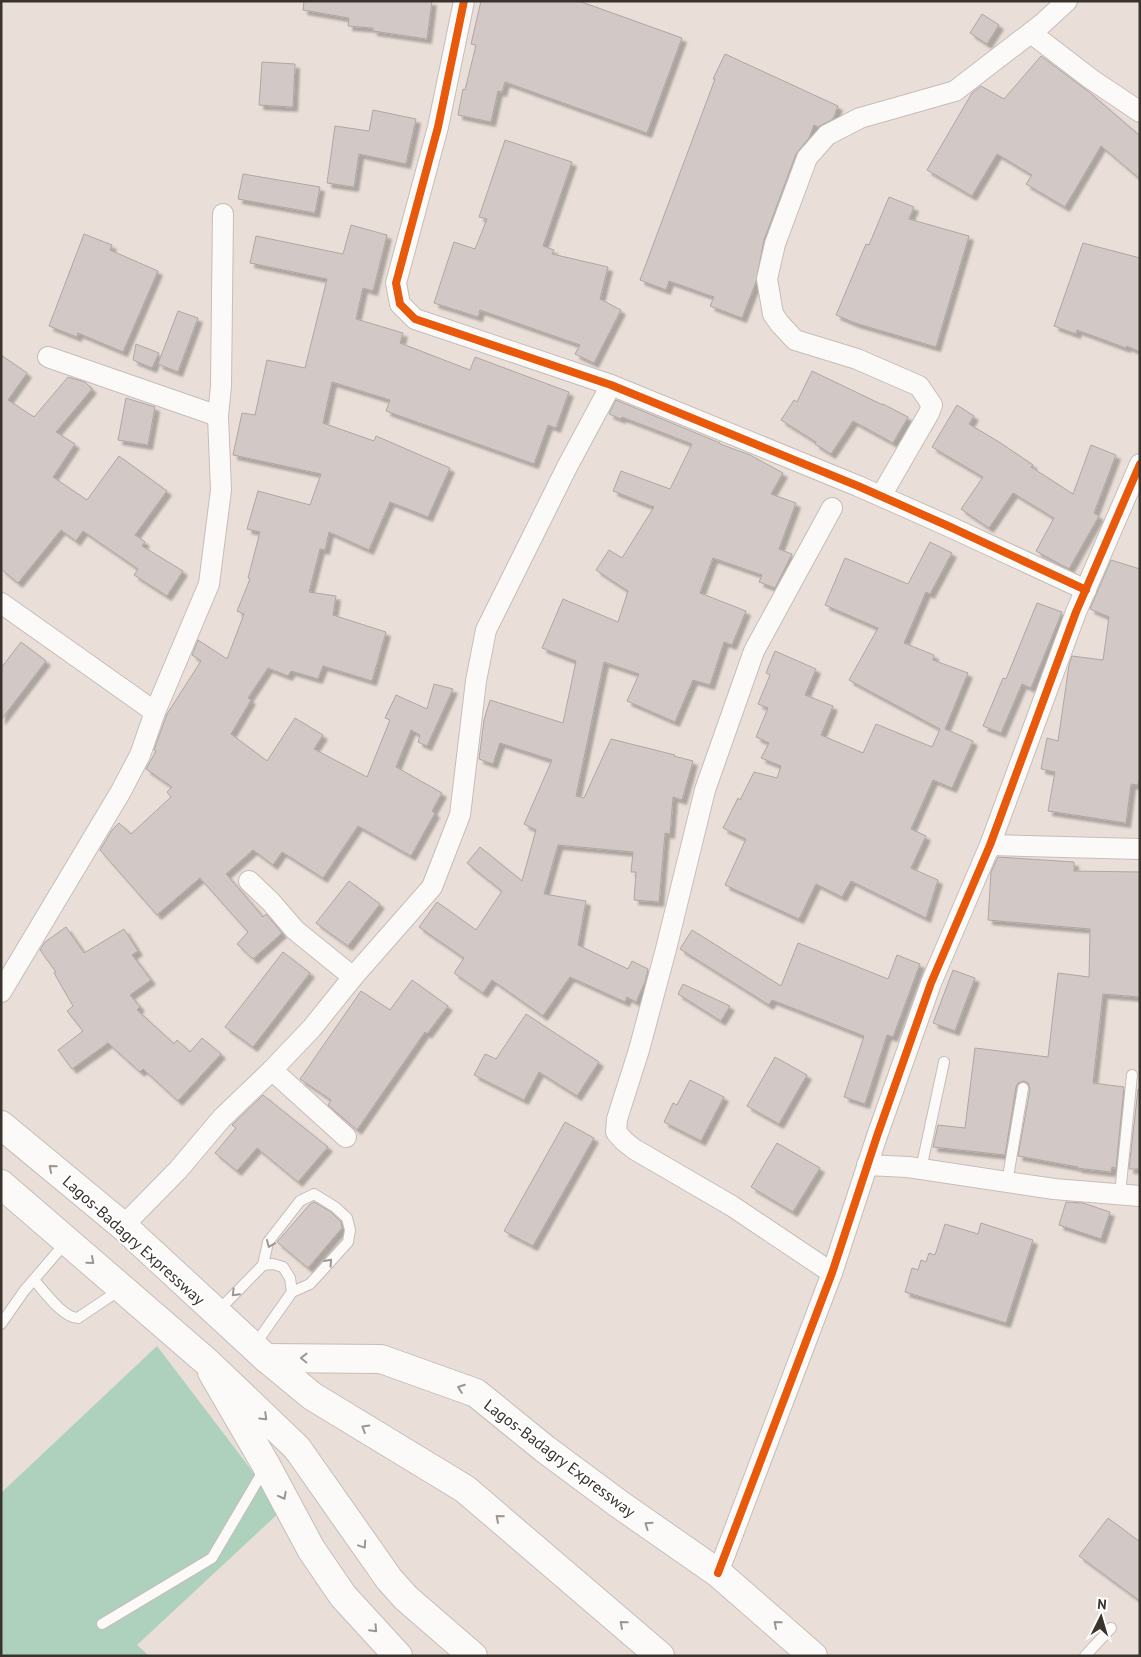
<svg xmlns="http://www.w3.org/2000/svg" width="1141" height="1657" font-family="'PT Sans',sans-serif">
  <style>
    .green { fill: #add1bc }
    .building { fill: #d2c9c7; stroke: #afa6a4; filter: url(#shadow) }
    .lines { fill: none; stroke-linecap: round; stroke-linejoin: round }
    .lane-casing { stroke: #c5bdb8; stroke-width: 12 }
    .street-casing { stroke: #c5bdb8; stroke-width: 22 }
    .primary-casing { stroke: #c5bdb8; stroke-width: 30 }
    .highway-casing { stroke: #c5bdb8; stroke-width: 30 }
    .lane { stroke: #fcfaf9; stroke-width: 10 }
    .street { stroke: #fcfaf9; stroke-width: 20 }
    .primary { stroke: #fcfaf9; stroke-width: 28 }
    .highway { stroke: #fcfaf9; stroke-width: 28 }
    .cycleway-casing { stroke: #fff; stroke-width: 11 }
    .cycleway { stroke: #e8590c; stroke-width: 8 }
    .oneway { stroke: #9b9693 }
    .labels { text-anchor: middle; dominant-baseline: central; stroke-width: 4.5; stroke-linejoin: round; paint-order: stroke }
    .street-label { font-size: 16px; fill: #3a322d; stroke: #fff }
  </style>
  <defs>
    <filter id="shadow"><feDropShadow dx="4.5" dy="4.5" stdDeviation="1" flood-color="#0004"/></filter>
  </defs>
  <rect width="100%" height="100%" fill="#eadfd8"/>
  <polygon class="green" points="157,1346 282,1510 137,1645 149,1656 1,1656 1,1493"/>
  <g class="building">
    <polygon points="304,1 432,1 427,39 373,31 373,28 348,26 349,18 303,10"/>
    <polygon points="481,1 579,1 682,38 647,133 505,82 502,92 498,91 491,122 458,115 463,89 465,90 476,45 471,44"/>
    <polygon points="982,14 999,25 987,44 970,33"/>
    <polygon points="725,54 838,106 833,119 818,127 814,125 809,138 796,154 764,240 756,282 742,318 710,306 714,297 669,281 666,290 640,280 715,79 713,79"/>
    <polygon points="1041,56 1089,92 1140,136 1140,179 1101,146 1065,207 1026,184 1032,175 997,154 972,196 927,170 972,93 981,86 1004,99"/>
    <polygon points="262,62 295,64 293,107 259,105"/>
    <polygon points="373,110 416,119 406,164 359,154 354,187 327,183 335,126 369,131"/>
    <polygon points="505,140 572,162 543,246 554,250 552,254 608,267 600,299 621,310 594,363 575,354 580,345 480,310 478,317 434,303 454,242 475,249 487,219 479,217"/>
    <polygon points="243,174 320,187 315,213 238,199"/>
    <polygon points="889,197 914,207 909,219 969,236 936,347 855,323 836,315 866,244 869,245"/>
    <polygon points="351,225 387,235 373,291 363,288 356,319 403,333 400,343 470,370 475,357 569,392 556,428 548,425 534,464 386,411 390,400 332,382 323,423 374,441 376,436 450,468 428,517 390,502 369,550 329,532 325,550 320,549 309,592 336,596 333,615 386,632 372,681 323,666 318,679 291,671 288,676 268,668 248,698 251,700 231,734 267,761 295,718 323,735 314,749 367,777 390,720 385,718 396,695 427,709 434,684 453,689 427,746 418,742 420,735 411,730 396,767 442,793 432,811 435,813 411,856 358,826 323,878 282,852 273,865 253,850 226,874 263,917 266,914 282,933 253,959 237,944 248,932 200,878 157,915 100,850 112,830 119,823 131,834 171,797 167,792 172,787 146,769 156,751 154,750 167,714 201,661 192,655 198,640 227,659 244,614 237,611 250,579 248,578 260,532 247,529 258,491 310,505 321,474 233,455 242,413 255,415 267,360 305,368 327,279 250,263 256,236 343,254"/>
    <polygon points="84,234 112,245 110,250 158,271 123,352 78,333 77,337 49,326"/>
    <polygon points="1083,243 1140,258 1140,352 1127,346 1126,348 1077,330 1076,334 1054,326"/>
    <polygon points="178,311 198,318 178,372 158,364"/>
    <polygon points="136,344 159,353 152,368 133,360"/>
    <polygon points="1,355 27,373 8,400 34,417 68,377 85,382 92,389 56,432 75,444 53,477 87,500 119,456 167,491 135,535 145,542 142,546 183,571 167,596 134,575 138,569 83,531 76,541 61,530 18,583 1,569"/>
    <polygon points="812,371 883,405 883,404 908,417 893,443 853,421 831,454 815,444 816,442 781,420 794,400 797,402"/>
    <polygon points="126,398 155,407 148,445 118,440"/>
    <polygon points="616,400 720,443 720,444 750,455 783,473 771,494 796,503 779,549 792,554 775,588 759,582 762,575 713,558 700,593 746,611 732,645 724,642 710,685 693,680 675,722 627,701 639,674 604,662 576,796 584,798 611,739 675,755 674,756 693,761 682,800 673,797 670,834 665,833 659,902 634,900 636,872 631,872 633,852 558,845 544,894 586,901 578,945 628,969 632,961 648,969 645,982 636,1002 627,997 625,1002 570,977 543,1016 492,980 483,993 454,973 464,958 419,927 437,902 476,930 502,891 467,863 480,847 522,881 536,830 524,824 552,760 500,743 493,764 479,759 484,720 490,700 563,723 576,661 542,648 563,599 618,622 628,591 596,570 609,550 622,558 654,507 613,491 621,471 670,489 692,444 622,417 621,419 609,414"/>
    <polygon points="957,405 974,416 969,424 999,442 1033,465 1031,467 1073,494 1091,445 1116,455 1094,513 1099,516 1069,569 1036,551 1054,518 1013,493 989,528 961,509 983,477 932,447"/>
    <polygon points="930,542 952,553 930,594 926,592 904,643 934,655 933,660 968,673 945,729 973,741 952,788 933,780 911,829 926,836 911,868 938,880 926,918 851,881 842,897 816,884 799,919 725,885 746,839 723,828 738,798 740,800 754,772 777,778 781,766 761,758 769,743 756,737 768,708 758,704 770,675 766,673 775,651 816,669 805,695 833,706 821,735 863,753 876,724 932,747 940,729 849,680 878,628 825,605 845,558 908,584"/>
    <polygon points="1111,560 1140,569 1140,776 1138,785 1131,784 1126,823 1048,811 1055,772 1041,769 1047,738 1058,741 1069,665 1072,656 1103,660 1109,617 1090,609"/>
    <polygon points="1037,603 1062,612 1031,688 1022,684 1001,733 983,726 1003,678 1006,679"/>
    <polygon points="21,642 46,661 1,720 1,668"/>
    <polygon points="998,857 1074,862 1074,871 1140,872 1140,997 1103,994 1093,1083 1124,1087 1116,1168 1112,1167 1111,1172 1077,1168 1078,1167 1018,1156 1030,1089 1028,1083 1024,1081 1018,1083 1016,1087 1005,1155 933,1147 938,1125 965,1128 975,1048 1048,1057 1058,973 1089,977 1090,929 988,920 991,872"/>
    <polygon points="349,881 380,904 348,946 316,923"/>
    <polygon points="66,927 84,953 124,929 138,951 132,955 151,980 130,995 140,1007 137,1010 174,1044 177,1040 190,1052 202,1038 221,1054 178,1101 143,1069 140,1072 108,1043 72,1069 58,1050 83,1031 67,1011 73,1006 54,973 56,972 40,950 45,942"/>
    <polygon points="692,930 781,986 798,943 888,979 897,955 920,964 893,1037 887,1035 865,1104 844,1097 864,1036 772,1000 769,1005 680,949"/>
    <polygon points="283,952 310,973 253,1047 225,1027"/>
    <polygon points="953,970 975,978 955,1031 933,1023"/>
    <polygon points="412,980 448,1006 427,1034 425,1032 357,1130 328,1105 331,1100 300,1079 361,991 390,1010"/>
    <polygon points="683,984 730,1006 721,1021 678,994"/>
    <polygon points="526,1014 599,1062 577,1096 539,1072 524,1100 474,1075 485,1054 496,1059"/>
    <polygon points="775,1057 807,1075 779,1124 747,1106"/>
    <polygon points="690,1080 724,1097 701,1141 664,1122 673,1103 677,1105"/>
    <polygon points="1138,1089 1140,1089 1140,1169 1129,1169"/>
    <polygon points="263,1095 328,1147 298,1182 257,1148 237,1171 215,1153 236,1128 232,1125"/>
    <polygon points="565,1122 594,1138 533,1246 504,1231"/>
    <polygon points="777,1143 820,1168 793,1212 751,1187"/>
    <polygon points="314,1202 331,1212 341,1222 342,1228 308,1268 277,1242 310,1204"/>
    <polygon points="1066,1202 1083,1203 1110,1212 1101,1239 1059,1225"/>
    <polygon points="981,1223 1033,1240 1006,1323 905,1292 912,1268 918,1270 921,1260 926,1262 929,1253 935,1255 945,1224 978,1234"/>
    <polygon points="1108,1518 1140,1542 1140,1601 1079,1556"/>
  </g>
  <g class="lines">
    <defs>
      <g id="lane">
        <polyline points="921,1169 944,1062"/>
        <polyline points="1007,1183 1023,1088"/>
        <polyline points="1120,1194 1132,1075"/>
        <polyline points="263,1265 268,1242 300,1201 314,1194 335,1207 347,1218 350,1230 348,1242 310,1284 292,1292"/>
        <path d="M34,1280C44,1291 63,1318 78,1318L121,1289"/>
        <polyline points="218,1311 263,1265 273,1264 283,1267 290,1278 292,1292 254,1346"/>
        <polyline points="1,1324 24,1291 67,1241"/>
        <polyline points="102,1624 212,1558 265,1468"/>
        <polyline points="1085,1656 1111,1628"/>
      </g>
      <g id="street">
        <polyline points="464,1 438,127 396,283 400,304 415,319 611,385 858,486 946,525 1086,590"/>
        <polyline points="1031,33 1091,79 1140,112"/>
        <polyline points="48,357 218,416"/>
        <polyline points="881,496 929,413 932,405 919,386 857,359 795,340 780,324 773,314 767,279 775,244 807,158 827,135 860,118 955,91 1042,24 1067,1"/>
        <polyline points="832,508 754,651 705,790 666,949 639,1050 617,1119 616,1132 624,1141 634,1149 732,1206 832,1273"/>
        <polyline points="1,603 155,712"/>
        <polyline points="990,845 1140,849"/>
        <polyline points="249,881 271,902 295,930 353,977"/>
        <polyline points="1,992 120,793 140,755 155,712 209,584 221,490 218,416 221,386 223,214"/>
        <polyline points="346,1137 272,1070 312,1028 353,977 432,887 460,815 476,681 486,630 567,467 611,385"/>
        <polyline points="867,1165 908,1167 1054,1189 1140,1196"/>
        <polyline points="123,1226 178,1170 222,1118 272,1070"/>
        <polyline points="718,1573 832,1273 877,1136 931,983 990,845 1076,612 1140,464"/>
      </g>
      <g id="primary">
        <polyline points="266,1358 381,1359 476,1393 545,1449 619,1504 718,1573 813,1656"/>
        <polyline points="212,1372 266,1465 311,1549 343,1596 398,1656"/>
      </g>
      <g id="highway">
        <polyline points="1,1125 123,1226 266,1358 312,1396 465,1489 660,1656"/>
        <polyline points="1,1184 207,1362 297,1448 389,1579 406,1598 473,1656"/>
      </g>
    </defs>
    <use href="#lane" class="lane-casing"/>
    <use href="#street" class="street-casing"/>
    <use href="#primary" class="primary-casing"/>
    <use href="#highway" class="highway-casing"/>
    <use href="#lane" class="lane"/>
    <use href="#street" class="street"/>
    <use href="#primary" class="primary"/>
    <use href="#highway" class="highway"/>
    <defs>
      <g id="cycleway">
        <polyline points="464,1 438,127 396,283 400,304 415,319 611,385 858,486 946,525 1086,590"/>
        <polyline points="718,1573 832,1273 877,1136 931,983 990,845 1076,612 1140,464"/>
      </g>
    </defs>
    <use href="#cycleway" class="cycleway-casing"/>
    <use href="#cycleway" class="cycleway"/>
  </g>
  <defs><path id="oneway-chevron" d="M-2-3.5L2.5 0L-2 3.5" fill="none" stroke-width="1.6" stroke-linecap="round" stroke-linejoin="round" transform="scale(1.25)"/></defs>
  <g class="oneway">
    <use href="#oneway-chevron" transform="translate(52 1168) rotate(-140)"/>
    <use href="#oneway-chevron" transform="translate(270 1244) rotate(113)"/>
    <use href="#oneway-chevron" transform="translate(91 1261) rotate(41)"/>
    <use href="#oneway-chevron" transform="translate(329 1262) rotate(-48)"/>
    <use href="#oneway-chevron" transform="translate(235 1293) rotate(135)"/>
    <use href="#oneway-chevron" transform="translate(304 1358) rotate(-179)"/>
    <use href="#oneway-chevron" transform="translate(461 1388) rotate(-160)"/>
    <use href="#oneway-chevron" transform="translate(264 1417) rotate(44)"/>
    <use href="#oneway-chevron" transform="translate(365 1428) rotate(-149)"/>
    <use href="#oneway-chevron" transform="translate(283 1496) rotate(62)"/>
    <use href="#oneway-chevron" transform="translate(499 1518) rotate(-139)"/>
    <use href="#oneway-chevron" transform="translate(648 1525) rotate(-145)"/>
    <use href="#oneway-chevron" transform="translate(363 1545) rotate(56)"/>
    <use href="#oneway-chevron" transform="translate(623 1624) rotate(-139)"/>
    <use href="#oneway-chevron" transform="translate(777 1624) rotate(-139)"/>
    <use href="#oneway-chevron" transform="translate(374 1629) rotate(47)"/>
  </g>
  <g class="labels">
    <g class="street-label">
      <text transform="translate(134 1240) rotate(42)">Lagos-Badagry Expressway</text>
      <text transform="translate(560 1458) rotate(37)">Lagos-Badagry Expressway</text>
    </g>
  </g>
  <rect width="1141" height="1657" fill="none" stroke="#3a322d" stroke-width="5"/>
  <g transform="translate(1101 1617) rotate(5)" stroke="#ffffff" stroke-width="4" paint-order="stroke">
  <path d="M0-4L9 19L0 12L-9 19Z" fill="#3a322d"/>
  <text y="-8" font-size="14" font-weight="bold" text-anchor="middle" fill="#3a322d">N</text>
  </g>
</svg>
